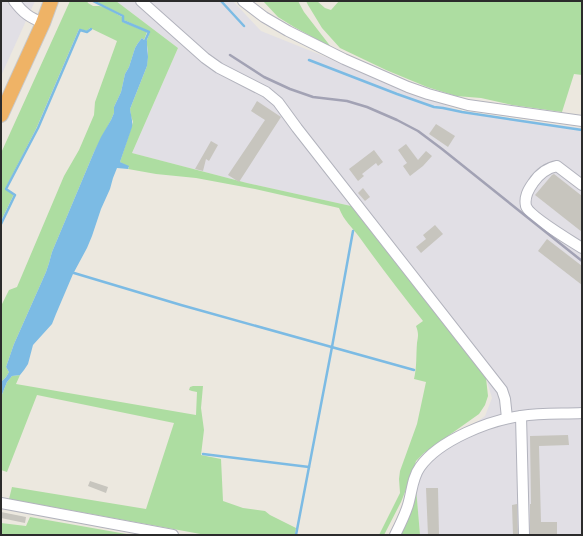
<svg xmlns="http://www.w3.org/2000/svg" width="583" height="536" font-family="'PT Sans Narrow',sans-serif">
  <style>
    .industrial { fill: #e1dfe5 }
    .green { fill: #addda1 }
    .water { fill: #7cbbe4 }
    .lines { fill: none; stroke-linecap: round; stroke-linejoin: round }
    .stream { stroke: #7cbbe4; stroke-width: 2.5 }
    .building { fill: #c7c5be }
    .minor-casing { stroke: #b2b3bd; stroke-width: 12 }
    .highway-casing { stroke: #c8c8c8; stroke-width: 16 }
    .minor { stroke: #fff; stroke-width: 10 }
    .highway { stroke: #efb366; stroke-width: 14 }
    .rail { stroke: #a2a2b4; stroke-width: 2.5 }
  </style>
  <rect width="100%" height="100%" fill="#ece8df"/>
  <g class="industrial">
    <polygon points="1,1 35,1 1,76"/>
    <polygon points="116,1 233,1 261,31 463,112 582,128 582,535 420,535 415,476 417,468 470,427 485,416 492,398 486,378 351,206 247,183 132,153 178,48"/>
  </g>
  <g class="green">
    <polygon points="70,1 87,1 88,3 93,6 99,6 105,7 122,17 123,22 147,32 144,40 142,38 138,43 135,48 129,67 125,74 121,92 114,107 114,113 111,120 94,152 52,252 49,263 46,272 14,344 6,367 9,372 6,377 1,382 1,306 9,290 17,287 64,176 79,150 94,115 95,102 117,41 90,28 87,31 79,29 36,129 5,189 13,194 13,196 1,221 1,153"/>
    <path d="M97,1H116L178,48L132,153L247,183L351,206L456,338L486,378L488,396L485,405L479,414L424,453L416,461L411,477L401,502L384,535H379L400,493L399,479L400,471L417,424L426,382L414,379C417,367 416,355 417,343C418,336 419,334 416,326L423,321C401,293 380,266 360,238C352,227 344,221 339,208L255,189L196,178L156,174L128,169L129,167L120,162L133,122L131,116L130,109L147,66L148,51L147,45V40L150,32L124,20V16L105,6L100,4Z"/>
    <polygon points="263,1 298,1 304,12 331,47 294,27 278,17"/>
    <polygon points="306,1 317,1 325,8 331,10 339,1 582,1 582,75 574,74 562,112 512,105 481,98 456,96 427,87 386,70 340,48 322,28 308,5"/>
    <polygon points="20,375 16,384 196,415 197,392 192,391 189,390 190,387 193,386 203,386 201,408 204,430 201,455 221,459 223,501 243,508 265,511 270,515 296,528 295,535 206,535 9,499 12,487 146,509 174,423 37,395 7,472 1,470 1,397 7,382 12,376"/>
    <polygon points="415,476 420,535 397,535"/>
    <polygon points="30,517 132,535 1,535 1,523 26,526"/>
  </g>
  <path class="water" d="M142,38L145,41L147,40V45L148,57L147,66L130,109C131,116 133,121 132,127L120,162L129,166L128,169L117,168L113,178L110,189L101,209L92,236L87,248L73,274L56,314L52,324L33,345L28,364L24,370L20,375L12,376L7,382L1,397V382L6,377L9,372L6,367L14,344L46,272L49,263L52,252L94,152L101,137L111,120L114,113V107L121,92L125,74L129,67L135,48L138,43Z"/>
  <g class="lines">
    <g class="stream">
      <polyline points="93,1 123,16 123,21 149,32 145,41"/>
      <polyline points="221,1 244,26"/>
      <polyline points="309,60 397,94 434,107 443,108 462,112 582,130"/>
      <polyline points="1,224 15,195 6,189 38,128 80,30 87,32 91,29"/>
      <polyline points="74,273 181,305 414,370"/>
      <polyline points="203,454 309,467"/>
      <polyline points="296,535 332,347 353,231"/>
    </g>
  </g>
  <g class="building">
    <polygon points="257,101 281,117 239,182 228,175 265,120 251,111"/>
    <polygon points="436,124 455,136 448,147 429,134"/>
    <polygon points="211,141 218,145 209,161 206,159 203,171 195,169"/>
    <polygon points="406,144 418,160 426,151 432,156 423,166 410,176 403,166 407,163 398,150"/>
    <polygon points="374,150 383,162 378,166 376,163 362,174 364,176 358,181 349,169"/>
    <polygon points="554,174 582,196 582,232 535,195 552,175"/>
    <polygon points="363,188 370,197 365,201 358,193"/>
    <polygon points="435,225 443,234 421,253 416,247 426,239 423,235"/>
    <polygon points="547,239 582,266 582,285 538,251"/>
    <polygon points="568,435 569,445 539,446 541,522 557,522 557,535 530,535 530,504 531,504 530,436"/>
    <polygon points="90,481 108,487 106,493 88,486"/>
    <polygon points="426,488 438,488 439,535 428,535"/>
    <polygon points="517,504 518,535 513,535 512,505"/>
    <polygon points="1,512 26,517 25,523 1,518"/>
  </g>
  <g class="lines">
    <defs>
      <g id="minor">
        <path d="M14,1C23,13 29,17 43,23"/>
        <polyline points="141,1 205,58 219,68 266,92 278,102 297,128 502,390 505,399 507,418"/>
        <polyline points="243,1 264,17 288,31 344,59 408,87 428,94 468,105 582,121"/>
        <path d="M582,185L557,166C547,168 539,174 533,183C528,190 524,197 526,206C529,216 571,241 582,248"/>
        <polyline points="521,416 524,535"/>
        <polyline points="1,503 173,535"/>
        <path d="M395,535C400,525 405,515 408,505C412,492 412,478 420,467C439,440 490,420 521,416C541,413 562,414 582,413"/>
      </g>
      <polyline id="highway" points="1,115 43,23 51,1"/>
    </defs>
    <use href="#minor" class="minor-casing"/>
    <use href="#highway" class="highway-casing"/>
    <use href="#minor" class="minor"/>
    <use href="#highway" class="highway"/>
    <polyline class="rail" points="230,55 264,77 290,89 313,97 347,101 367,107 397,120 418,131 442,149 582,261"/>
  </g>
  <rect width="583" height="536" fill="none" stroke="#2b2b2b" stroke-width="4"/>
</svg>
